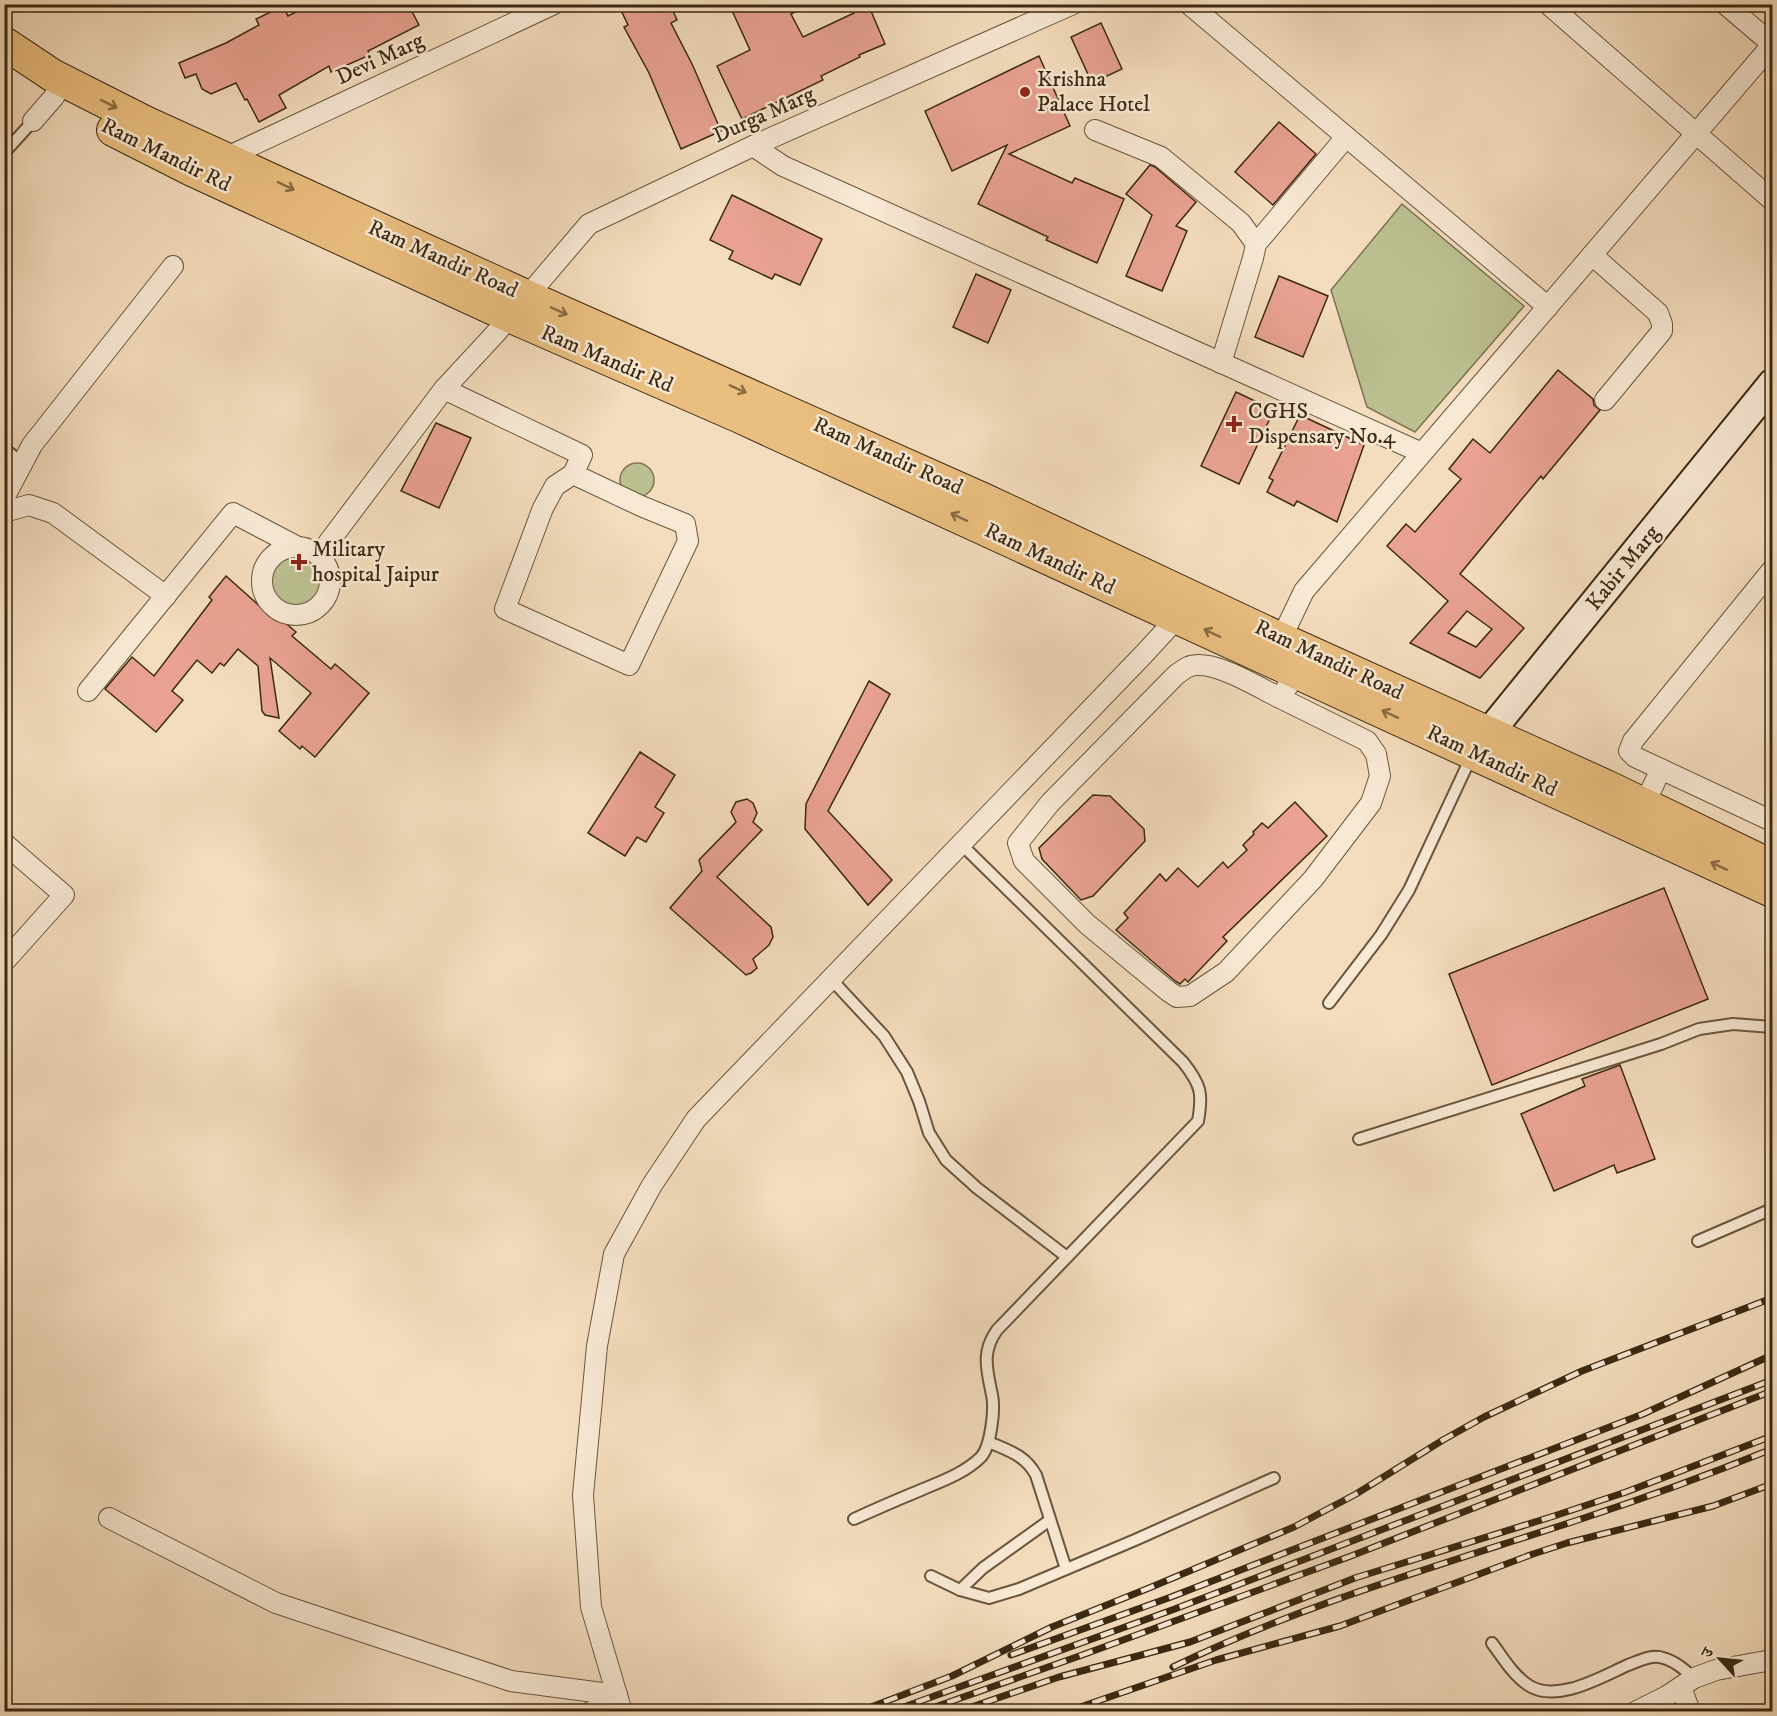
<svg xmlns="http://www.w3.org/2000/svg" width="1777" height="1716" font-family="'IM FELL DW Pica','Noto Serif Devanagari',serif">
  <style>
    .green { fill: #bcc091; stroke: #7c7452; stroke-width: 1.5 }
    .building { fill: #e9a292; stroke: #3b2912; stroke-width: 1.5; fill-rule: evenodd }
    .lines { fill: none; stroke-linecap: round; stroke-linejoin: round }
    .lane-casing { stroke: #69563d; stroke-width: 14 }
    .street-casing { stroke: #69563d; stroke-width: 22 }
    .secondary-casing { stroke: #3b2912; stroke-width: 32 }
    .primary-casing { stroke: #3b2912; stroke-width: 34 }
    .lane { stroke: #f8e9d5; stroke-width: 10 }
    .street { stroke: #f8e9d5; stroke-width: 20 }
    .secondary { stroke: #f8e9d5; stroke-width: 28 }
    .primary { stroke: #eabe7f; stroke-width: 32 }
    .rail-casing { stroke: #3b2912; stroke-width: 7 }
    .rail { stroke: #f8e9d5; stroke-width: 4.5; stroke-dasharray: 14; stroke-linecap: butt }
    .oneway { stroke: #8a6c43 }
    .poi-dot { fill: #8f2418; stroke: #f8e9d5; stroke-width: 2 }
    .labels { text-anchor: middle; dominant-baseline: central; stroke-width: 5; stroke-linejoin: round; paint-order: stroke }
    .street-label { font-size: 22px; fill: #3b2912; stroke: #f8e9d5 }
    .poi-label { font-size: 22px; fill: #3b2912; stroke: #f8e9d5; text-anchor: start }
  </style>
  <rect width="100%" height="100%" fill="#f4ddbe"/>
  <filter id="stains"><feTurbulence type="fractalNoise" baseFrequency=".00333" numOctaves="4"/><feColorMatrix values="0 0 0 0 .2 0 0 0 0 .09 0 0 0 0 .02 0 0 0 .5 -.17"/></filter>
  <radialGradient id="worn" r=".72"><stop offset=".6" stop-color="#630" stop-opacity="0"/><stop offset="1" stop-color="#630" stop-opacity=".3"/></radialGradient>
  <g class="green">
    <polygon points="1402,204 1524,306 1415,432 1367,407 1331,290"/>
    <circle cx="637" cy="480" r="17"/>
    <circle cx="298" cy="581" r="29"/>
  </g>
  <g class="building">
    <polygon points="312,4 408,4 419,25 368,51 370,55 331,72 329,66 279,95 286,108 259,122 247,99 245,100 236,83 211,94 202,89 196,74 185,78 179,63 226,43 259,25 256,19 283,6 288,16"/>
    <polygon points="618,4 670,4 677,20 671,23 693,66 721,131 681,149 649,73 624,27 628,25"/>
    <polygon points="729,4 811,4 791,14 803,37 854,13 853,10 868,4 885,44 859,55 860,57 821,76 823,80 742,119 717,66 750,50"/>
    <polygon points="1101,23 1122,69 1092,83 1071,37"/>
    <polygon points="1039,56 1070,126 1009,154 1072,183 1075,178 1124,199 1097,263 1046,240 1048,237 978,204 1007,145 952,171 925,111"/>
    <polygon points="1279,122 1316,154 1273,205 1235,172"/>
    <polygon points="1150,165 1155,167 1196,202 1176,226 1187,231 1162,291 1126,276 1152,215 1126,194"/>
    <polygon points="732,195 822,239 800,285 775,274 772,279 729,259 733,251 710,240"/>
    <polygon points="976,274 1011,290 988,343 953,327"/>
    <polygon points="1279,276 1328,296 1303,357 1255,337"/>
    <path d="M1558,370L1593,399L1594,405L1600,410L1543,479L1541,476L1460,574L1524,628L1480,678L1410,643L1448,601L1387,546L1406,524L1415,532L1461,479L1449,469L1473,439L1490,453ZM1467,611L1492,629L1476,647L1448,633Z"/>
    <polygon points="1236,392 1274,410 1239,484 1201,466"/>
    <polygon points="1300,415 1364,445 1337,522 1297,501 1294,506 1267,492 1273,480 1269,478"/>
    <polygon points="436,423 471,438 439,508 401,491"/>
    <polygon points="226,576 264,610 277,616 296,632 292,636 331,669 335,664 369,693 315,757 302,746 300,749 279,731 311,693 270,658 279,718 265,715 262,711 258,666 238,649 224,666 220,663 212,673 197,660 172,691 183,700 156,732 105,689 132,657 154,676 212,600 209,597"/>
    <polygon points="869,681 890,694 828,811 892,880 868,905 805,829 806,804"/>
    <polygon points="640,752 675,775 655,807 664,813 646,842 637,837 625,856 588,833"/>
    <polygon points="1093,795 1110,796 1144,829 1145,841 1093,896 1081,900 1042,859 1039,848"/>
    <polygon points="747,799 753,803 757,813 753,822 762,830 717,877 771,927 773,937 769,945 753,959 757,968 751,973 746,975 670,908 702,871 699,860 736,822 731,812 736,802"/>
    <polygon points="1295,802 1327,836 1223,937 1227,941 1188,982 1185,979 1180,984 1175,981 1116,930 1128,918 1124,913 1160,874 1166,881 1178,868 1198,887 1223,862 1228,868 1247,850 1243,845 1254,834 1253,832 1262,823 1268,828"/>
    <polygon points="1664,888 1708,999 1492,1085 1449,974"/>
    <polygon points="1620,1065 1655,1159 1617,1173 1614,1165 1554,1191 1521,1114 1585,1086 1582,1079"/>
  </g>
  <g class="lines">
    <defs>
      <g id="lane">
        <polyline points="4,153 33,121"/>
        <polyline points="4,449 23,463"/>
        <polyline points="831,979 884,1036 907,1072 919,1101 929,1133 946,1160 977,1188 1067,1257"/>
        <polyline points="1329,1003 1381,935 1409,890 1472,755"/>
        <polyline points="1359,1139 1661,1044 1699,1029 1733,1024 1772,1027"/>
        <polyline points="1698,1241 1772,1209"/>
        <path d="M989,1442C1009,1451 1025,1455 1036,1475L1066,1569"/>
        <path d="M854,1519C876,1509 899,1499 921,1490C942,1481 965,1473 981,1457C991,1446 995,1409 992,1395C987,1370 981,1352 997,1330L1198,1121C1203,1093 1201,1085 1183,1062L961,844"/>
        <polyline points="931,1576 960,1590 989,1598 1019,1589 1135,1540 1274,1478"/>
        <polyline points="960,1590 983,1568 1050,1520"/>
        <path d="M1492,1643C1503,1658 1513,1675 1528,1685C1556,1704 1601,1677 1628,1665C1639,1661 1652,1654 1663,1658C1675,1661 1685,1670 1694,1678"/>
      </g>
      <g id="street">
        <polyline points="1189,4 1548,307"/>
        <polyline points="1548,4 1772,200"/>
        <polyline points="1725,4 1772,44"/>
        <polyline points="33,121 53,98 64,81"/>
        <polyline points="1095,130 1161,157 1241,223 1256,244 1253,258 1221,363"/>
        <polyline points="753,146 783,166 1422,453"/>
        <polyline points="225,158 554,4"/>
        <polyline points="1256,244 1346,137"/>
        <polyline points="1592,255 1658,313 1662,324 1662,331 1605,400"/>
        <polyline points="444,389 495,334 589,224 753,146 1073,4"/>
        <polyline points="4,498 32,445 173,266"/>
        <polyline points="4,512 29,505 53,513 166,596"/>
        <circle cx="296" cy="581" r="34"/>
        <polyline points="319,555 444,389 582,455 573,474 555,486 543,508 505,609 629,665 688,541 685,524 641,506 573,474"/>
        <polyline points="1772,570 1633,741 1629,751 1635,757 1772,821"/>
        <polyline points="1281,639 1304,591 1772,45"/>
        <polyline points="88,691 233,513 296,546"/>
        <path d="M1280,698L1367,741L1376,754L1380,776L1371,803L1313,879L1226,972L1190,996L1177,997L1168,991L1087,924L1024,861L1018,843L1050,803L1176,675C1180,672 1184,669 1188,667C1211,657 1259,688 1280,698L1297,672"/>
        <polyline points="1644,805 1661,769"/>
        <polyline points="4,843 64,895 4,962"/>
        <polyline points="109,1518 276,1603 511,1681 617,1695"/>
        <polyline points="1681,1687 1690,1712"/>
        <polyline points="591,1712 617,1695"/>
        <polyline points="622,1712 591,1607 583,1495 597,1346 614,1254 652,1185 696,1119 1144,654 1178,617 1182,610"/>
        <polyline points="1635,1712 1667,1696 1694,1678 1716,1670 1772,1660"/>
      </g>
      <polyline id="secondary" points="1475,750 1772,384"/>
      <g id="primary">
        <polyline points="4,43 52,75 145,122 526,296 983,499 1281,639 1606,786 1772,866"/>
        <polyline points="113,130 192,170 509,316 738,416 1772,891"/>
      </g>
    </defs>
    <use href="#lane" class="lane-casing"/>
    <use href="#street" class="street-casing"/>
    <use href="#secondary" class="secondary-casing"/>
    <use href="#primary" class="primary-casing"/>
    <use href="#lane" class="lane"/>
    <use href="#street" class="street"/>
    <use href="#secondary" class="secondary"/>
    <use href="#primary" class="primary"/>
    <defs>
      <g id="rail">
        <polyline points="1011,1655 1171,1597 1643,1414 1772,1355"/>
        <path d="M1173,1667C1305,1603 1445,1564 1584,1518C1648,1497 1710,1474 1772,1449"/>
        <polyline points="858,1712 952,1676 1052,1627 1149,1588 1294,1527 1356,1494 1443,1440 1484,1417 1582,1371 1772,1298"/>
        <polyline points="890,1712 1172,1610 1772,1380"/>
        <polyline points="921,1712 1085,1654 1351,1556 1772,1391"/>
        <polyline points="957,1712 1059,1677 1190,1642 1355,1578 1554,1516 1626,1492 1772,1436"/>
        <polyline points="1066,1712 1216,1660 1340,1626 1533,1554 1567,1543 1713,1506 1772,1484"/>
      </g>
    </defs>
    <use href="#rail" class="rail-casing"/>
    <use href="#rail" class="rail"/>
  </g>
  <defs><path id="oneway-shaft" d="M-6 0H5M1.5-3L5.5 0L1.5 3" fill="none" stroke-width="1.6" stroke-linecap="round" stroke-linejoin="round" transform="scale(1.5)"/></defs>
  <g class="oneway">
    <use href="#oneway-shaft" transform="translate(109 104) rotate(27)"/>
    <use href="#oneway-shaft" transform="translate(286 186) rotate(25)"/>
    <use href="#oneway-shaft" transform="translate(559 311) rotate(24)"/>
    <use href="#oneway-shaft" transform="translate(738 389) rotate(24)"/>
    <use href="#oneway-shaft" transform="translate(959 517) rotate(-155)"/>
    <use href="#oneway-shaft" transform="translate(1212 633) rotate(-155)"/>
    <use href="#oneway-shaft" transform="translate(1390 714) rotate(-155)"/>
    <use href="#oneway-shaft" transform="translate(1719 866) rotate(-155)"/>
  </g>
  <g class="poi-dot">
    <circle cx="1025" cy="92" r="6"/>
    <path d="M1231 415h6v6h6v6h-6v6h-6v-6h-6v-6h6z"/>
    <path d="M296 553h6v6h6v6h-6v6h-6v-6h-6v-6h6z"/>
  </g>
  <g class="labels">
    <g class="street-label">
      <text transform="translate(380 59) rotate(-25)">Devi Marg</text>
      <text transform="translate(764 115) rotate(-24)">Durga Marg</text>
      <text transform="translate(166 155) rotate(26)">Ram Mandir Rd</text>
      <text transform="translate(443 259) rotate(24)">Ram Mandir Road</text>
      <text transform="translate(607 359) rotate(23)">Ram Mandir Rd</text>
      <text transform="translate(888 456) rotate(24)">Ram Mandir Road</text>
      <text transform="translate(1050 559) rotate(25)">Ram Mandir Rd</text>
      <text transform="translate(1623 568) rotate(-51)">Kabir Marg</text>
      <text transform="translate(1329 660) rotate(25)">Ram Mandir Road</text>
      <text transform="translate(1492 761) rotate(25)">Ram Mandir Rd</text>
    </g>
    <g class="poi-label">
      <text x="1037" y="79">Krishna<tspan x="1037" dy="25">Palace Hotel</tspan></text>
      <text x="1248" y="411">CGHS<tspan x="1248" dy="25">Dispensary No.4</tspan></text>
      <text x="312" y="549">Military<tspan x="312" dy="25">hospital Jaipur</tspan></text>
    </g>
  </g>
  <rect width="1777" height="1716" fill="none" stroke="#f4ddbe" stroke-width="24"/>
  <rect x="6" y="6" width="1765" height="1704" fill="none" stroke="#3b2912" stroke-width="3"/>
  <rect x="12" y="12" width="1753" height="1692" fill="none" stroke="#3b2912" stroke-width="1.5"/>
  <g transform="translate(1720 1659) rotate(297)" stroke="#f8e9d5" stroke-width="4.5" paint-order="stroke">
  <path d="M0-4.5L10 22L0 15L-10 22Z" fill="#3b2912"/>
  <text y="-9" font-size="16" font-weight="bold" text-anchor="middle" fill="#3b2912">उ</text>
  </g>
  <rect width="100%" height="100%" filter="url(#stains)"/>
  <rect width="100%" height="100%" fill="url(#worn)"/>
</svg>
